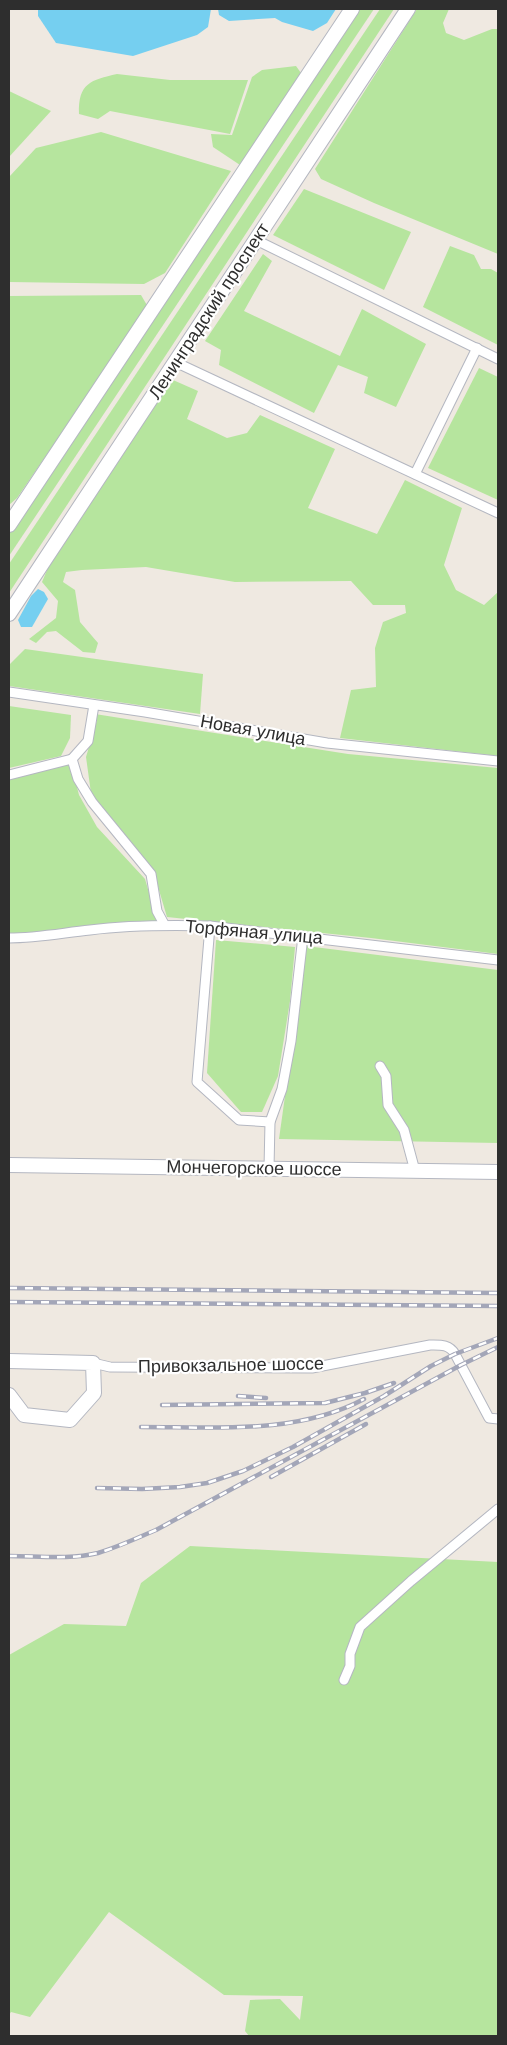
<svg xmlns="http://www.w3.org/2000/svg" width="507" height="2045" font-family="Arial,sans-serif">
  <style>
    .green { fill: #b6e59e }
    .water { fill: #75cff0 }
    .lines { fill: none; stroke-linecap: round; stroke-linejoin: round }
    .street-casing { stroke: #b4b7c1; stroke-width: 11 }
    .secondary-casing { stroke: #b4b7c1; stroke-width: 16 }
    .street { stroke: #fff; stroke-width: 9 }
    .secondary { stroke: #fff; stroke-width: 14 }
    .rail-casing { stroke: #a3a6b8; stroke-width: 4.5 }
    .rail { stroke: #fff; stroke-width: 2.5; stroke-dasharray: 8; stroke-linecap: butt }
    .labels { text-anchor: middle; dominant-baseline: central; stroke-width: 4.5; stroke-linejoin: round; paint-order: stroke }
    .street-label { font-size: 18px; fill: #2e2e2e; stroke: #fff }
  </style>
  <rect width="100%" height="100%" fill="#efe9e1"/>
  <g class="green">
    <polygon points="357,9 374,9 9,556 9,531"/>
    <polygon points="380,9 394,9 9,593 9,564"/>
    <polygon points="417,9 449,9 443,23 446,33 464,40 492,29 498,29 498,254 374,203 321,179 315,169"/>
    <polygon points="296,66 301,73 240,165 213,147 211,134 232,135 252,77 262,70"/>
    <path d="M117,74L170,80H248L230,134L110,111L98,119L79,114C78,83 91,80 117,74Z"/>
    <polygon points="9,91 51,111 9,157"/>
    <polygon points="101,132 231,171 165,273 144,284 9,282 9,177 36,148"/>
    <polygon points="304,189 411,232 384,290 273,235"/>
    <polygon points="450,246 474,255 481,269 491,269 498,273 498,345 423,307"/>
    <polygon points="263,254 272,261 244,311 340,356 362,309 426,344 396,407 364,393 368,377 338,365 314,413 219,365 221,350 205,341"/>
    <polygon points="141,295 148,307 17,498 9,505 9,296"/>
    <polygon points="479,368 498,377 498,500 428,468"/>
    <polygon points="173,380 198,391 187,419 227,438 247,433 260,415 335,449 308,508 377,534 405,480 462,508 444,565 456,590 484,605 498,592 498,756 340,738 351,690 376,687 375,648 383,622 406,613 405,605 373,605 351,581 235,582 146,567 82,570 66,572 63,582 75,590 80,622 98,643 95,653 83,652 56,631 47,632 36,643 29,639 56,618 58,601 42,582 52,558 84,508"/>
    <polygon points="25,649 203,674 200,714 9,686 9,665"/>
    <polygon points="9,706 71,715 70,738 61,756 9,768"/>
    <polygon points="95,714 348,754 498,768 498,954 371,938 167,917 153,870 91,793 86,757 97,720"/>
    <polygon points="71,764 79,795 97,827 145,879 158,923 95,925 69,930 9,935 9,778"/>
    <polygon points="216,940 295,947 290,1001 278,1076 262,1112 241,1112 207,1073"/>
    <polygon points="306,946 498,970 498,1143 279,1139"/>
    <polygon points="190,1546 498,1562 498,2036 249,2036 245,2031 250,2000 280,1999 300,2020 303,1996 224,1995 109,1912 30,2017 11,2012 9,2015 9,1655 64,1624 126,1626 141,1583"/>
  </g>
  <g class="water">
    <polygon points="38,9 211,9 208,27 197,35 133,56 56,43 38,16"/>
    <polygon points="218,9 336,9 327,23 313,31 282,22 275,18 229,21 219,15"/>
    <polygon points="38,589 44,592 48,599 32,627 21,627 18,620 31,596"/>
  </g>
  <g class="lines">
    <defs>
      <g id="street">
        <polyline points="256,240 498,359"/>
        <polyline points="175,362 498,513"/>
        <polyline points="415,474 477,348"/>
        <polyline points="9,692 145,712 327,743 498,761"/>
        <polyline points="94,705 88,741 72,759 78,779 92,802 151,874 157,911 164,924"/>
        <polyline points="9,775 72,759"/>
        <polyline points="210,926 197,1082 239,1120 270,1122"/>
        <path d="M9,938C36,938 62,933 90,930C130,925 170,925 210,926L498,960"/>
        <polyline points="380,1066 386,1076 388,1105 404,1130 415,1171"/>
        <polyline points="269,1168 270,1122 282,1089 291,1041 303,936"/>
        <path d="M93,1363L110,1367L312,1368L430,1345C440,1345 449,1344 455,1354L489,1418L498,1419"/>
        <polyline points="344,1680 350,1666 350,1654 360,1627 411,1581 498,1509"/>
      </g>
      <g id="secondary">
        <polyline points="9,525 352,9"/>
        <polyline points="9,614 408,9"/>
        <polyline points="9,1165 498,1172"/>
        <polyline points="9,1361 93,1363 94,1393 70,1420 24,1415 9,1395"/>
      </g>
    </defs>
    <use href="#street" class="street-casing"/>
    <use href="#secondary" class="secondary-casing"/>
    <use href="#street" class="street"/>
    <use href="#secondary" class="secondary"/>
    <defs>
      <g id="rail">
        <polyline points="9,1288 498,1293"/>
        <polyline points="9,1302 498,1306"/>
        <polyline points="238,1396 266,1398"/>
        <polyline points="162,1405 325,1403 365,1393 394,1383"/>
        <path d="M141,1427C214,1427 297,1435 364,1399"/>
        <polyline points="271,1477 366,1424"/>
        <polyline points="97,1488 142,1489 180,1487 207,1483 243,1471 293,1447 384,1396 431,1366 455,1354 498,1338"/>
        <path d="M9,1556C38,1556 69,1560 98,1553C118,1547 137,1538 156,1530L461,1365L498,1347"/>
      </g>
    </defs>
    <use href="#rail" class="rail-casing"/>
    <use href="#rail" class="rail"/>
  </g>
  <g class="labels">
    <g class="street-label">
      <text transform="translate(209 311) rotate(-57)">Ленинградский проспект</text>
      <text transform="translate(253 730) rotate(10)">Новая улица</text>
      <text transform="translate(254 932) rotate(5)">Торфяная улица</text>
      <text transform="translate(254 1168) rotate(1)">Мончегорское шоссе</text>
      <text transform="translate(231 1365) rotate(-1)">Привокзальное шоссе</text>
    </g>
  </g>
  <rect width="507" height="2045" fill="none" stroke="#2e2e2e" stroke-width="20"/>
</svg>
